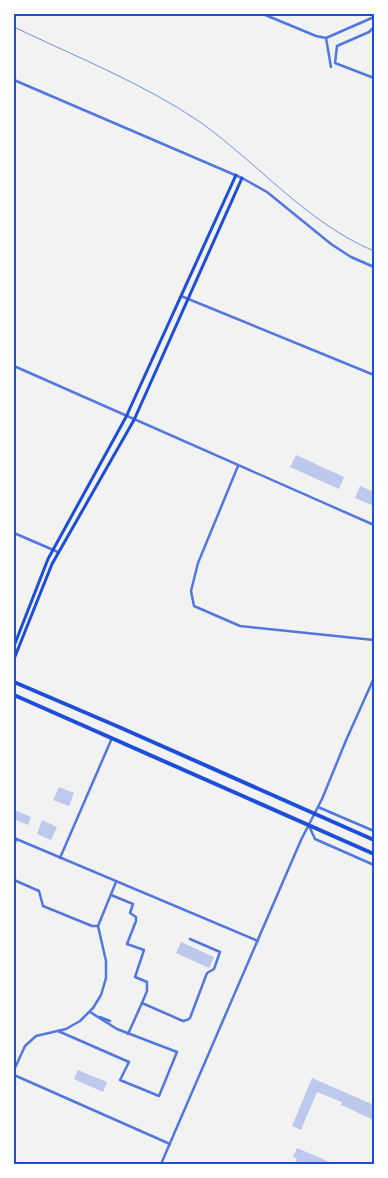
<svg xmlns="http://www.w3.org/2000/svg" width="388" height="1178" font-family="'DM Sans',sans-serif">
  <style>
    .building { fill: #bdc9ec }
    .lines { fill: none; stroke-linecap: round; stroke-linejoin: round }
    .minor { stroke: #5277de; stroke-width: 2.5 }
    .tertiary { stroke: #5277de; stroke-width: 2.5 }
    .secondary { stroke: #1d4ed8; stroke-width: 3 }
    .primary { stroke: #1d4ed8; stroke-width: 4 }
    .rail { stroke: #7290e2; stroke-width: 1 }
    .neatline { fill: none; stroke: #1d4ed8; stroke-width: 2 }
  </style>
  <rect width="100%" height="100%" fill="#f2f2f2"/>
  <g class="building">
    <polygon points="296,455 344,477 339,489 290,467"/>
    <polygon points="360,486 374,492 374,506 355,498"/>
    <polygon points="59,787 74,793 69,806 53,800"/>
    <polygon points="14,810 31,817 28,825 14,819"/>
    <polygon points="42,820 57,827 51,840 37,834"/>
    <polygon points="181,942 214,957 209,968 176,953"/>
    <polygon points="78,1070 107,1082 103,1092 74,1079"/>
    <polygon points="312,1078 374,1105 374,1120 341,1105 342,1102 317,1092 301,1130 292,1126"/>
    <polygon points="297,1148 334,1164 297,1164 295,1163 297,1159 293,1157"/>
  </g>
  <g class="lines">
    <g class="minor">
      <polyline points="263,14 316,36 326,38 331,67"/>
      <polyline points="374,27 369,32 337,46 335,63 374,78"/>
      <polyline points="326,38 374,17"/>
      <polyline points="238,466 198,563 191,591 194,606 240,626 374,640"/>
      <polyline points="14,838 258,941"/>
      <polyline points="14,846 16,839"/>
      <polyline points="60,858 112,738"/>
      <polyline points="14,880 39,891 43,906 92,926 98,926"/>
      <polyline points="111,895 133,904 130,913 136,917 136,921 127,944 144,950 135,977 147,982 147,991 142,1003"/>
      <polyline points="100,1017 110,1021"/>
      <polyline points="58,1031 129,1062 120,1080 159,1096 177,1052 117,1029 90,1012"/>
      <polyline points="128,1034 142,1003 183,1021 187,1020 190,1018 207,973 214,969 220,952 190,939"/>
      <polyline points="14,1070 25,1046 36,1036 66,1029 80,1021 93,1008 101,995 106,978 106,961 98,926 116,882"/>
      <polyline points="14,1075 170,1144"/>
    </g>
    <g class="tertiary">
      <polyline points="14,80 242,178 267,192 331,244 351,257 374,267"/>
      <polyline points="181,296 374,375"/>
      <polyline points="14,366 374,525"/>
      <polyline points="14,533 58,552"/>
      <polyline points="318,807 374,831"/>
      <polyline points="309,826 315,839 374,865"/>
      <polyline points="161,1164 301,840 322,799 347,738 374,678"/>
    </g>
    <g class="secondary">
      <polyline points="14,646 48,559 126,417 236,175"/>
      <polyline points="14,659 52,564 134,420 242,178"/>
    </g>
    <g class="primary">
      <polyline points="14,682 119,727 374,840"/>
      <polyline points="14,695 374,854"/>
    </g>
    <path class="rail" d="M14,27C76,57 143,83 200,122C259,164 307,223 374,251"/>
  </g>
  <rect width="388" height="1178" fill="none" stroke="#ffffff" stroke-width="30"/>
  <rect x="15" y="15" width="358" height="1148" class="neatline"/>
</svg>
